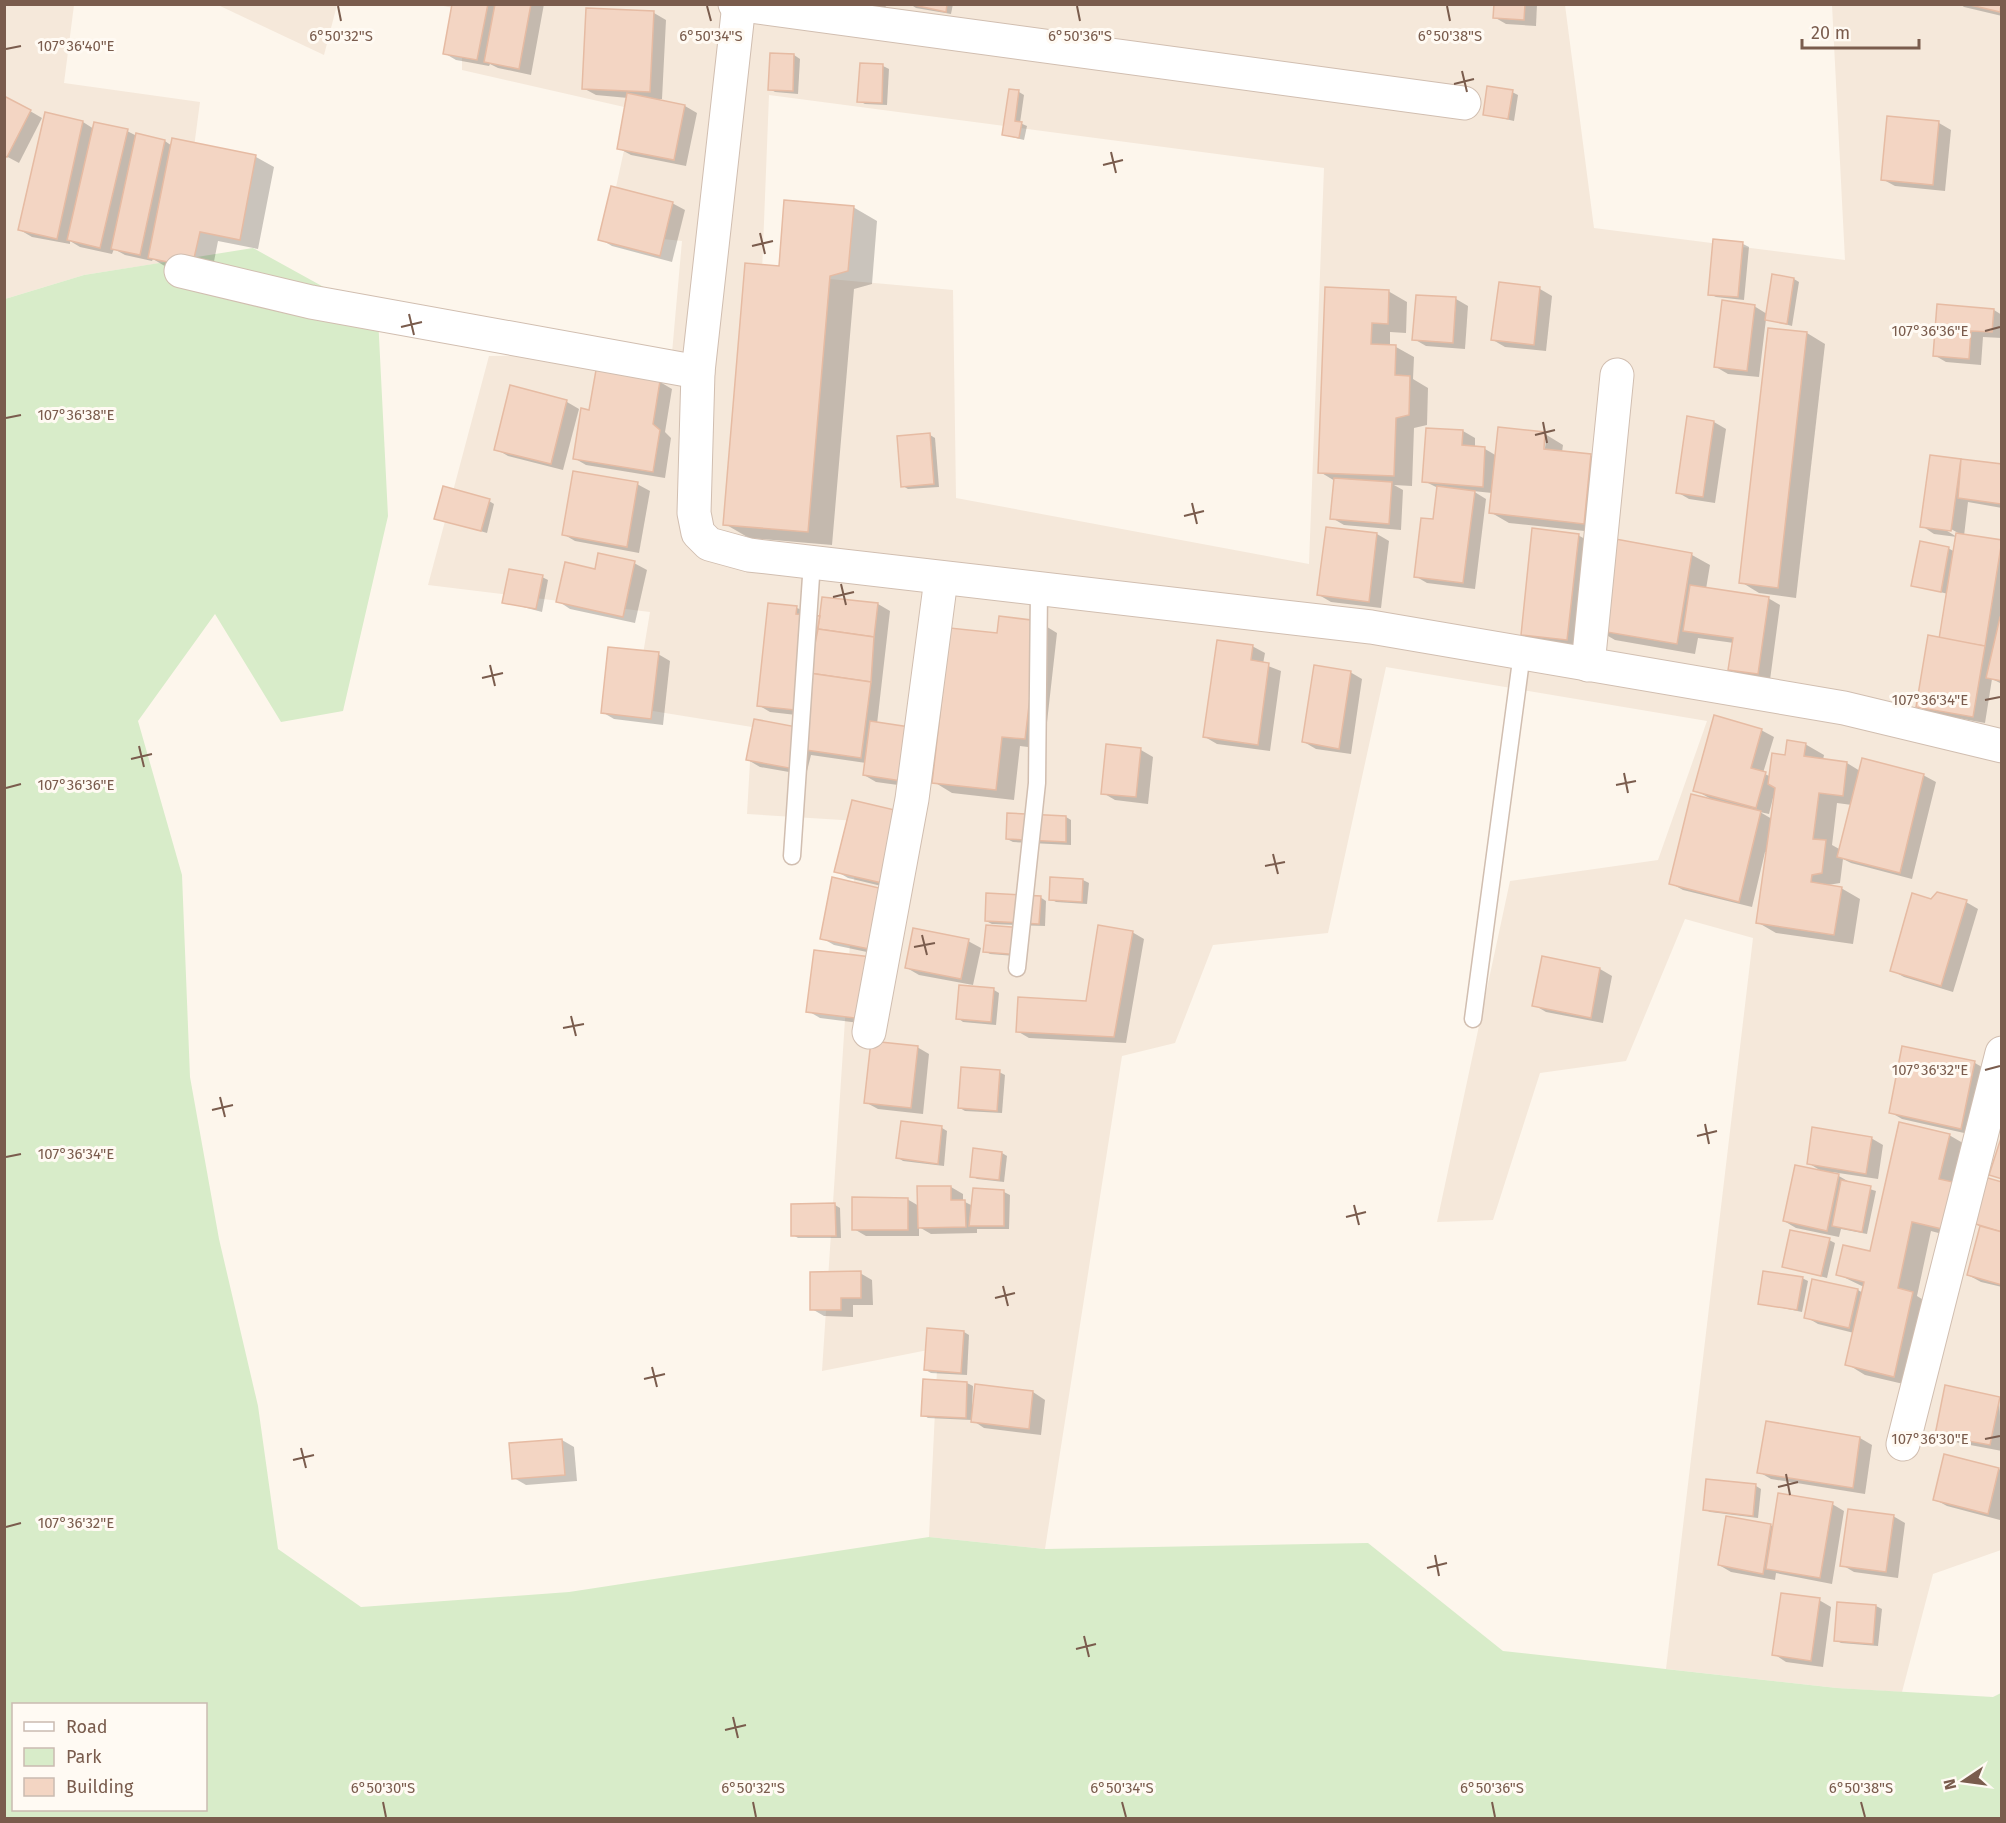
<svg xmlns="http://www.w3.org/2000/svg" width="2006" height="1823" font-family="'Fira Sans',sans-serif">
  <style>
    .residential { fill: #f5e8da; fill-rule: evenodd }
    .green { fill: #d8ecc9; fill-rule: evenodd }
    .shadow { fill: #0003; fill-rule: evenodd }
    .building { fill: #f3d5c3; stroke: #e6bba3; stroke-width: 1.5 }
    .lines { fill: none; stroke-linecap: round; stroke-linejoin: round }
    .service-casing { stroke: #d1beb0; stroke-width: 19 }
    .minor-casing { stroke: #d1beb0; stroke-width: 35 }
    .service { stroke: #fff; stroke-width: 16 }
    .minor { stroke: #fff; stroke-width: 33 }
    .ticks { fill: none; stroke: #7a5c4d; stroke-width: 2 }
    .ticks-label { font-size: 15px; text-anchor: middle; fill: #7a5c4d; stroke: #fffaf3; stroke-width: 6; stroke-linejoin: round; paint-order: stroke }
  </style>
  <rect width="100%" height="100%" fill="#fdf6ec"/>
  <g class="residential">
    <polygon points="5,5 74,5 64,83 200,102 179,260 84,275 5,299"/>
    <polygon points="218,5 337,5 324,55"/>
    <path d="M439,5H1565L1594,228L1845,260L1832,5H2001V1550L1933,1574L1902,1692L1837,1688L1666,1669L1753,938L1685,919L1626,1061L1540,1073L1493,1220L1437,1222L1510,881L1658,860L1707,721L1386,667L1328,933L1213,945L1175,1043L1122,1056L1045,1549L929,1537L938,1348L822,1371L858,821L747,814L752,727L634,708L650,612L428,585L489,356L672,353L682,241L606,233L633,109L462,70V10ZM769,95L1324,168L1309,564L956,498L953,290L762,273Z"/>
  </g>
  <path class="green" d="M253,248L378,317L388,516L343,711L281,722L215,614L138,721L182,875L190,1077L219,1239L258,1406L278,1549L361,1607L569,1592L929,1537L1045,1549L1368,1543L1503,1651L1837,1688L1993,1697L2001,1693V1818H5V299L84,275ZM14,1704H206V1810H14Z"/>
  <g class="shadow">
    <polygon points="453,4 544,4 531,75 498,68 490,64 489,66 456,60 444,53"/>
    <polygon points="847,4 886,4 885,12"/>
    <polygon points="910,4 953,4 951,14 916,8"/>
    <polygon points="1495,4 1537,4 1536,26 1506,24 1494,17"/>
    <polygon points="1960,4 2002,4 2002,16 1964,7"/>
    <polygon points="654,13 666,20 662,99 654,99 685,106 697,113 686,166 631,155 618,148 628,98 596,95 583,88"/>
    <polygon points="772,54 794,55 800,59 798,94 775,92 770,89"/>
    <polygon points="861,64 883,66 889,69 887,105 865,104 859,101"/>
    <polygon points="1019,92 1024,95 1020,123 1027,126 1024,140 1004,135"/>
    <polygon points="1512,92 1518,95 1514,121 1484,114"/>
    <polygon points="30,111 42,118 19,163 4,155"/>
    <polygon points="46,114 83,122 94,129 127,131 137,136 165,141 172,146 173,139 256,157 274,167 258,249 218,241 211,277 168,268 153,259 152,261 125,255 114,249 112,254 80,247 70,241 70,244 32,237 20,230"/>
    <polygon points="1939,123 1951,130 1945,191 1895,186 1882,179"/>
    <polygon points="672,203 685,210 672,262 612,246 600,239"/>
    <polygon points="853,207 877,221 872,284 854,289 832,545 749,538 725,524"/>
    <polygon points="1715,241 1743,244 1749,247 1744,300 1716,297 1710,294"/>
    <polygon points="1794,279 1799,282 1792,326 1766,319 1759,377 1728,374 1716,367 1754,306 1767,314"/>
    <polygon points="1326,289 1388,291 1407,302 1406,333 1390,332 1390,346 1396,347 1414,357 1413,379 1428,388 1427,425 1414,428 1412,486 1394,485 1403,490 1401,530 1344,525 1332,518 1335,481 1320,472"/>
    <polygon points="1540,289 1552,296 1546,351 1505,347 1493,340"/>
    <polygon points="1456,299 1468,306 1465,349 1426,346 1414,339"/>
    <polygon points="1994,310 2002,315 2002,338 1983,337 1981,365 1946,362 1934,355"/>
    <polygon points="1770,329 1807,333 1825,344 1796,598 1759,593 1741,582"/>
    <polygon points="597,371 660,382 672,389 665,432 671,438 665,478 586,465 574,458 590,411"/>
    <polygon points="567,402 579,409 563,470 508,456 496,449"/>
    <polygon points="1714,422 1726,429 1715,503 1689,499 1677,492"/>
    <path d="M1428,429L1463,431L1475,438V448L1485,449L1497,456L1545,434L1563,445L1562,452L1591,456L1610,466L1603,533L1509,523L1490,512L1492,493L1473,491L1486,499L1475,589L1427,583L1415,576L1434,521L1438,488L1424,481ZM1543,440H1546L1544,456Z"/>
    <polygon points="930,435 935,438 939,487 908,489 903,486"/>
    <path d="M1932,457L2002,465V508L1968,502L1964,536L2002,542V684L1992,679L1985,723L1930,713L1918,706L1941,640L1948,594L1913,585L1948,548L1955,552L1957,537L1934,534L1922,526ZM1946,526L1958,533L1957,537L1944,529Z"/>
    <polygon points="637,484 650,491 639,553 575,541 563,534"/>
    <polygon points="489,501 494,504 487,533 436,518"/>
    <polygon points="1327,529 1377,534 1389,541 1381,608 1331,602 1319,595"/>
    <polygon points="1578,535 1590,542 1579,646 1535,642 1522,635"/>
    <polygon points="1692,555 1710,565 1706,589 1768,598 1780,605 1770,680 1742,676 1730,669 1734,643 1698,638 1695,654 1615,640 1596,629"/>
    <polygon points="634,563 647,570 635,623 570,609 558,601 596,571"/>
    <polygon points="542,577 548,580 542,612 504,602"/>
    <polygon points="878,604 890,611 877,724 920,788 876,782 864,775 866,763 811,755 806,775 760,767 748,760 803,729 805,716 770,712 758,705 797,608 821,618"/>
    <polygon points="1039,622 1057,633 1044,749 1020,746 1014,800 952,793 934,782 998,635"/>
    <polygon points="1252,646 1265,653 1263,664 1281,671 1270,751 1217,744 1205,737"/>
    <polygon points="658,654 670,661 663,725 614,719 602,712"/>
    <polygon points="1350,672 1362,679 1351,754 1316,749 1304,742"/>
    <path d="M1761,730L1774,737L1763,773L1771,777L1787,756L1805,744L1824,755L1823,760L1847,763L1860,771L1923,775L1936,782L1912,879L1851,863L1843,859L1840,883L1828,885L1841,888L1860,899L1853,944L1776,933L1757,922L1767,852H1765L1752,907L1683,890L1670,883L1711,799L1695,790ZM1773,798H1775L1772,819L1760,812L1769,814ZM1837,803L1852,805L1841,850L1832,845Z"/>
    <polygon points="1141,750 1153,757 1148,804 1115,800 1103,793"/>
    <polygon points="853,802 894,889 848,878 836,871"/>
    <polygon points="1066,817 1071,820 1071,845 1013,842 1007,839"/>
    <polygon points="833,879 881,955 834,945 822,938"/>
    <polygon points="1052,879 1083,880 1089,883 1087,904 1056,902 1051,899"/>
    <polygon points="1040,897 1046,901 1045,926 992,924 986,921"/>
    <polygon points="1932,901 1966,902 1978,909 1953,992 1904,977 1891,970"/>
    <polygon points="1132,932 1144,939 1126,1043 1029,1038 1017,1031 1087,1002"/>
    <polygon points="1029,933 1027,957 990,954 985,951"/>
    <polygon points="968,941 981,948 973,985 919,975 907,968"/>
    <polygon points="816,951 875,1025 820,1018 808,1011"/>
    <polygon points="1600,969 1612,976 1603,1023 1546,1012 1534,1005"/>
    <polygon points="960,987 994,990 999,993 996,1025 963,1022 958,1018"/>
    <polygon points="917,1047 929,1054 923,1114 878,1109 865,1102"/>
    <polygon points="1975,1063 1987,1070 1973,1135 1902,1119 1890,1112"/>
    <polygon points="999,1072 1005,1075 1002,1113 965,1111 960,1108"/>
    <polygon points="942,1128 947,1131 944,1166 903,1161 897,1157"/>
    <polygon points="1949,1135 1968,1146 1961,1239 1931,1231 1917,1296 1930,1304 1912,1386 1865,1375 1847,1364 1854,1333 1818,1324 1806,1317 1858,1290 1863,1293 1864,1287 1837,1274 1871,1253"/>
    <polygon points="1871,1138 1883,1145 1878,1179 1832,1172 1851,1183 1876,1191 1867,1234 1841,1229 1839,1237 1796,1228 1784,1221 1823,1172 1808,1163"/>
    <polygon points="1002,1153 1007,1156 1004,1182 977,1179 972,1176"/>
    <polygon points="2002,1183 2002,1287 1981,1282 1968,1275 1981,1227 1971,1221"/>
    <polygon points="951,1187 963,1194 963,1201 973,1206 1004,1192 1010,1195 1009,1229 977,1229 977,1233 931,1234 919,1227 919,1236 866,1236 854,1229 907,1199 919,1206"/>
    <polygon points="835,1205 840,1208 841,1238 798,1238 793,1235"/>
    <polygon points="1829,1240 1835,1243 1827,1278 1783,1266"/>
    <polygon points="860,1273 872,1280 873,1305 853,1305 853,1317 824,1316 812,1309"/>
    <polygon points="1802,1278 1808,1281 1802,1312 1759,1303"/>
    <polygon points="964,1332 969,1335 967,1375 931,1373 926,1370"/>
    <polygon points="967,1383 973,1386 972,1407 974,1407 977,1386 1033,1392 1045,1400 1041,1435 984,1428 972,1420 928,1418 923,1415"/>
    <polygon points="1999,1398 2002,1451 1949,1441 1937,1434"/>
    <polygon points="1860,1438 1872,1445 1865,1494 1771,1479 1759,1472"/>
    <polygon points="562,1440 574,1447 577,1481 526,1485 514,1478"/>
    <polygon points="1999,1469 2002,1471 2000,1520 1947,1506 1934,1499"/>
    <polygon points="1756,1486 1761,1489 1758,1518 1710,1512 1704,1509"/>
    <polygon points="1779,1495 1832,1504 1844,1511 1832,1584 1776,1573 1775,1580 1731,1572 1719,1565 1727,1518 1773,1526"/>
    <polygon points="1893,1516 1905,1523 1898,1578 1854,1572 1842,1565"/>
    <polygon points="1819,1600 1831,1607 1823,1667 1786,1662 1774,1654"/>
    <polygon points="1839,1603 1876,1606 1882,1609 1878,1646 1841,1643 1836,1640"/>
  </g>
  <g class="building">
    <polygon points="452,4 488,4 477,60 443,54"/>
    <polygon points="495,4 531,4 519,69 484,62"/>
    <polygon points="909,4 947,4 946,12"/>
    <polygon points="1494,4 1525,4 1524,20 1493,18"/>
    <polygon points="1966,4 2001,4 2000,12"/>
    <polygon points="586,8 654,11 650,92 582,89"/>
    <polygon points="770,53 794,54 793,91 768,90"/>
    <polygon points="860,63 883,64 882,103 857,102"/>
    <polygon points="1487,86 1513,90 1508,119 1483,115"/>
    <polygon points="1009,89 1019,90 1015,121 1022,122 1019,138 1002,135"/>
    <polygon points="627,93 685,105 674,160 617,149"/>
    <polygon points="4,96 31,110 7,157 4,156"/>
    <polygon points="45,112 83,121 57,239 18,230"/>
    <polygon points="1887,116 1939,121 1933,185 1881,180"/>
    <polygon points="94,122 128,129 100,248 67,240"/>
    <polygon points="136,133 165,140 140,255 111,249"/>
    <polygon points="172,138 256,155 240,240 200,232 192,267 148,258"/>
    <polygon points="611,186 673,202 660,256 598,240"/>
    <polygon points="784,200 854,206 848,271 830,276 808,532 723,525 745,263 779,266"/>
    <polygon points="1713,239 1743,242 1738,297 1708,295"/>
    <polygon points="1772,274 1794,278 1787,324 1765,320"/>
    <polygon points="1499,282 1540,287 1534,345 1491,340"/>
    <polygon points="1325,287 1389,290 1388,324 1372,323 1371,344 1396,345 1395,375 1410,376 1409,415 1396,418 1394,476 1318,473"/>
    <polygon points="1416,295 1456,297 1453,343 1412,340"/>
    <polygon points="1722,300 1755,305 1747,371 1714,367"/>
    <polygon points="1937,304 1994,309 1992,332 1971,331 1969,359 1933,356"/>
    <polygon points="1768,328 1807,332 1778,588 1739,583"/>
    <polygon points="596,370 660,381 653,424 660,430 653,472 573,459 581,408 589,410"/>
    <polygon points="510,385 567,400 551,464 494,450"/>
    <polygon points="1687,416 1714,421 1703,497 1676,493"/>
    <polygon points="1498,427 1545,432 1544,449 1591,454 1584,524 1489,513"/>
    <polygon points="1426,428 1463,430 1462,445 1485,447 1483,487 1422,482"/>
    <polygon points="930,433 934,484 901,487 897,436"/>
    <polygon points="1930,455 1961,459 1951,531 1920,527"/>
    <polygon points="1961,459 2002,464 2001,504 1958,498"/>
    <polygon points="573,471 638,482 627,547 562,535"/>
    <polygon points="1334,478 1392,482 1389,524 1330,519"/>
    <polygon points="443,486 490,499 481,531 434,519"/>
    <polygon points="1437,486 1475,491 1463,583 1414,577 1421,518 1433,519"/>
    <polygon points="1326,527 1377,533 1369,602 1317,595"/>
    <polygon points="1532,528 1579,534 1567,640 1521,635"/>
    <polygon points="1956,533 2002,540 1985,646 1939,639"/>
    <polygon points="1610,538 1692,553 1677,644 1595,630"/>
    <polygon points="1920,541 1949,547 1941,592 1911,586"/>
    <polygon points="598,553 635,561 623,617 556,602 565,562 595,569"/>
    <polygon points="509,569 543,575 536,609 502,603"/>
    <polygon points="1690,585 1769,597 1758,674 1728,670 1733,638 1683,631"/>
    <polygon points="822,597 878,603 874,637 818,629"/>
    <polygon points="768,603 797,606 796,614 820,616 809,673 795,710 757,706"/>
    <polygon points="999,616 1039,621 1025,739 1002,737 996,790 932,783 950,628 997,633"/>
    <polygon points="2000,617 2002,617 2002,681 1986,678"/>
    <polygon points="818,629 874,637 871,682 809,673"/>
    <polygon points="1928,635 1985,646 1973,717 1916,707"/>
    <polygon points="1217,640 1253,645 1251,660 1269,663 1258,745 1203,737"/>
    <polygon points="608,647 659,652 651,719 601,713"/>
    <polygon points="1314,665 1351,671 1339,749 1302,742"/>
    <polygon points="809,673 871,682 861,758 799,749"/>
    <polygon points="1714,715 1762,729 1751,768 1766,772 1756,808 1693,791"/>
    <polygon points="754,719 802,728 794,769 746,760"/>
    <polygon points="870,721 916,728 908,782 863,775"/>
    <polygon points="1787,740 1806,743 1804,756 1847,762 1843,796 1819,793 1813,839 1826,840 1822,873 1812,875 1811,882 1842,887 1834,935 1756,923 1775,788 1768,784 1772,753 1785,755"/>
    <polygon points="1106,744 1141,748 1136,797 1101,794"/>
    <polygon points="1862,758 1924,774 1900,873 1837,857"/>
    <polygon points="1691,794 1761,811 1739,902 1669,884"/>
    <polygon points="852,800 899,811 882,883 834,872"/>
    <polygon points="1007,813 1066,816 1066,842 1006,839"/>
    <polygon points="832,877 879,888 869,949 820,939"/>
    <polygon points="1050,877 1083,879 1082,902 1049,900"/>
    <polygon points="1937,892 1967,900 1941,986 1890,971 1912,893 1931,899"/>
    <polygon points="986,893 1041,896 1039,924 985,921"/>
    <polygon points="986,925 1024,928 1022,955 983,952"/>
    <polygon points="1098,925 1133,931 1114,1037 1016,1032 1018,997 1086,1001"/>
    <polygon points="913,928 969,939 961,979 905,968"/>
    <polygon points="814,950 871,957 863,1019 806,1012"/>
    <polygon points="1542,956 1600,968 1591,1018 1532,1006"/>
    <polygon points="959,985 994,988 991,1022 956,1019"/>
    <polygon points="871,1041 918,1046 911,1108 864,1103"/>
    <polygon points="1902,1046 1975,1061 1961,1129 1889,1113"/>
    <polygon points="961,1067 1000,1070 997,1111 958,1108"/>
    <polygon points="901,1121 942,1126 938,1164 896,1158"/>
    <polygon points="1899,1122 1950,1134 1939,1179 1953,1182 1942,1229 1912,1222 1898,1288 1913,1292 1894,1377 1845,1365 1864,1282 1836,1275 1843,1245 1870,1251"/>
    <polygon points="1812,1127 1872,1137 1866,1174 1807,1164"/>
    <polygon points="2002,1135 2002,1179 1989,1175"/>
    <polygon points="973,1148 1002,1152 999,1180 970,1177"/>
    <polygon points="1795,1165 1839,1174 1827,1231 1783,1221"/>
    <polygon points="1981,1176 2002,1182 2002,1232 1969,1222"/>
    <polygon points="1841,1180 1871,1186 1862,1232 1832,1226"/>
    <polygon points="917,1186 951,1186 951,1200 965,1200 966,1227 918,1228"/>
    <polygon points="973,1188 1004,1190 1004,1226 969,1226"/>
    <polygon points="852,1197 908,1198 908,1230 852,1230"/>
    <polygon points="835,1203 836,1236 791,1236 791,1204"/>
    <polygon points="1980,1226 2002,1232 2002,1285 1967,1275"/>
    <polygon points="1790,1230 1830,1238 1821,1276 1782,1267"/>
    <polygon points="861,1271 861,1298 841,1298 841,1310 810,1310 810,1272"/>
    <polygon points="1763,1271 1803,1277 1797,1310 1758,1304"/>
    <polygon points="1812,1279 1858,1289 1849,1328 1804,1318"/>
    <polygon points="927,1328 964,1331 961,1373 924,1370"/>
    <polygon points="923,1379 967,1382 966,1418 921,1416"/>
    <polygon points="975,1384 1033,1391 1029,1429 971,1422"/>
    <polygon points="1945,1385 2000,1397 1990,1445 1935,1435"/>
    <polygon points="1766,1421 1860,1437 1853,1488 1757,1473"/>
    <polygon points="562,1439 565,1475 512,1479 509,1443"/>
    <polygon points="1944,1454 1999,1468 1988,1514 1933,1500"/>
    <polygon points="1706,1479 1756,1484 1753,1516 1703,1510"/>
    <polygon points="1778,1493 1833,1502 1820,1578 1766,1569"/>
    <polygon points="1848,1509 1894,1515 1886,1572 1840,1566"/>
    <polygon points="1726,1516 1771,1524 1763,1574 1718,1565"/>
    <polygon points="1781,1593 1820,1598 1811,1661 1772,1655"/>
    <polygon points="1837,1602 1876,1605 1873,1644 1834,1641"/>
  </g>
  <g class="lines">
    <defs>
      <g id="service">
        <polyline points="792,856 812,562"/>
        <polyline points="1017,968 1037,783 1039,590"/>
        <polyline points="1473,1019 1522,653"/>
      </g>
      <g id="minor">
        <polyline points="735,4 1464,103"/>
        <polyline points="739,4 698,372 694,513 698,533 709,544 749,555 1371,627 1844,708 2002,746"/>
        <polyline points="181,271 311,302 698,372"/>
        <polyline points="1588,665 1617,375"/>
        <polyline points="869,1032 912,799 941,579"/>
        <polyline points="1903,1444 2002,1053"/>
      </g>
    </defs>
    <use href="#service" class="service-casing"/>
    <use href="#minor" class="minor-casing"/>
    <use href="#service" class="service"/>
    <use href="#minor" class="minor"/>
  </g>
  <path class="ticks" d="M338,6L341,21M707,6L711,21M1077,6L1080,21M1447,6L1450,21M6,49L21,46M1462,71L1467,92M1454,84L1474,79M1111,152L1116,173M1103,165L1123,160M760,233L765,254M752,246L773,241M409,314L414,335M401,327L422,322M1985,331L2000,327M6,418L21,415M1543,422L1547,443M1535,435L1555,430M1192,503L1197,524M1184,516L1204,511M841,584L846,605M833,597L854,592M490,665L495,686M482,678L503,673M1985,700L2000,697M139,746L144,767M131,759L152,754M1624,773L1628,793M1616,785L1636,781M6,788L21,784M1273,854L1278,874M1265,866L1285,862M922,935L927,955M914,947L935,943M571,1016L576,1036M563,1028L584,1024M1985,1070L2000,1066M220,1097L225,1117M212,1110L233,1105M1705,1124L1709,1144M1697,1136L1717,1131M6,1157L21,1154M1354,1205L1359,1225M1346,1217L1366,1212M1003,1286L1008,1306M995,1298L1015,1293M652,1367L657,1387M644,1379L665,1374M1985,1439L2000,1436M301,1448L306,1468M293,1460L314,1455M1786,1474L1790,1495M1778,1487L1798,1482M6,1527L21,1523M1435,1555L1439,1576M1427,1568L1447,1563M1084,1636L1089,1657M1076,1649L1096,1644M733,1717L738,1738M725,1730L746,1725M383,1802L386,1817M753,1802L756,1817M1122,1802L1126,1817M1492,1802L1495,1817M1861,1802L1865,1817"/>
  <g class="ticks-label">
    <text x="341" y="41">6°50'32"S</text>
    <text x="711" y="41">6°50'34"S</text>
    <text x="1080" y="41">6°50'36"S</text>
    <text x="1450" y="41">6°50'38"S</text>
    <text x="76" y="51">107°36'40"E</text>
    <text x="1930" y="336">107°36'36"E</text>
    <text x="76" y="420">107°36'38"E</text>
    <text x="1930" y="705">107°36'34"E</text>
    <text x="76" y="790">107°36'36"E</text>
    <text x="1930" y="1075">107°36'32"E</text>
    <text x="76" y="1159">107°36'34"E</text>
    <text x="1930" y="1444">107°36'30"E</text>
    <text x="76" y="1528">107°36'32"E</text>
    <text x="383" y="1793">6°50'30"S</text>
    <text x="753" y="1793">6°50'32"S</text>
    <text x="1122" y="1793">6°50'34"S</text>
    <text x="1492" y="1793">6°50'36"S</text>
    <text x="1861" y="1793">6°50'38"S</text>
  </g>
  <rect width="2006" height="1823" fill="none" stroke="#7a5c4d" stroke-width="12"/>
  <rect x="12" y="1703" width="195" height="108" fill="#fffaf3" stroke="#cabbb1" stroke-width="1.5"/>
  <rect x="24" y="1722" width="30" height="9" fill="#ffffff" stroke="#cabbb1" stroke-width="1.5"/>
  <text x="66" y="1733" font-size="18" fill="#7a5c4d">Road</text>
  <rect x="24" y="1748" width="30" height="18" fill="#d8ecc9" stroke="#cabbb1" stroke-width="1.5"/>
  <text x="66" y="1763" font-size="18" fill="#7a5c4d">Park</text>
  <rect x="24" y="1778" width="30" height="18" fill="#f3d5c3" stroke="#cabbb1" stroke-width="1.5"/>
  <text x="66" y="1793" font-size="18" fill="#7a5c4d">Building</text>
  <g transform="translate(1964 1781) rotate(257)" stroke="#fffaf3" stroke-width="4.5" paint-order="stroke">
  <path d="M0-4.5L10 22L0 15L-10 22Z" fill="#7a5c4d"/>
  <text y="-9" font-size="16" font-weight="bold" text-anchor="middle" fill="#7a5c4d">N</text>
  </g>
  <path d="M1802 39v9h117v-9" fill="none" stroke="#7a5c4d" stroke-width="3"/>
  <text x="1811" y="39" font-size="18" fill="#7a5c4d" stroke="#fffaf3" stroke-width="4.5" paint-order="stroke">20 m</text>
</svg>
